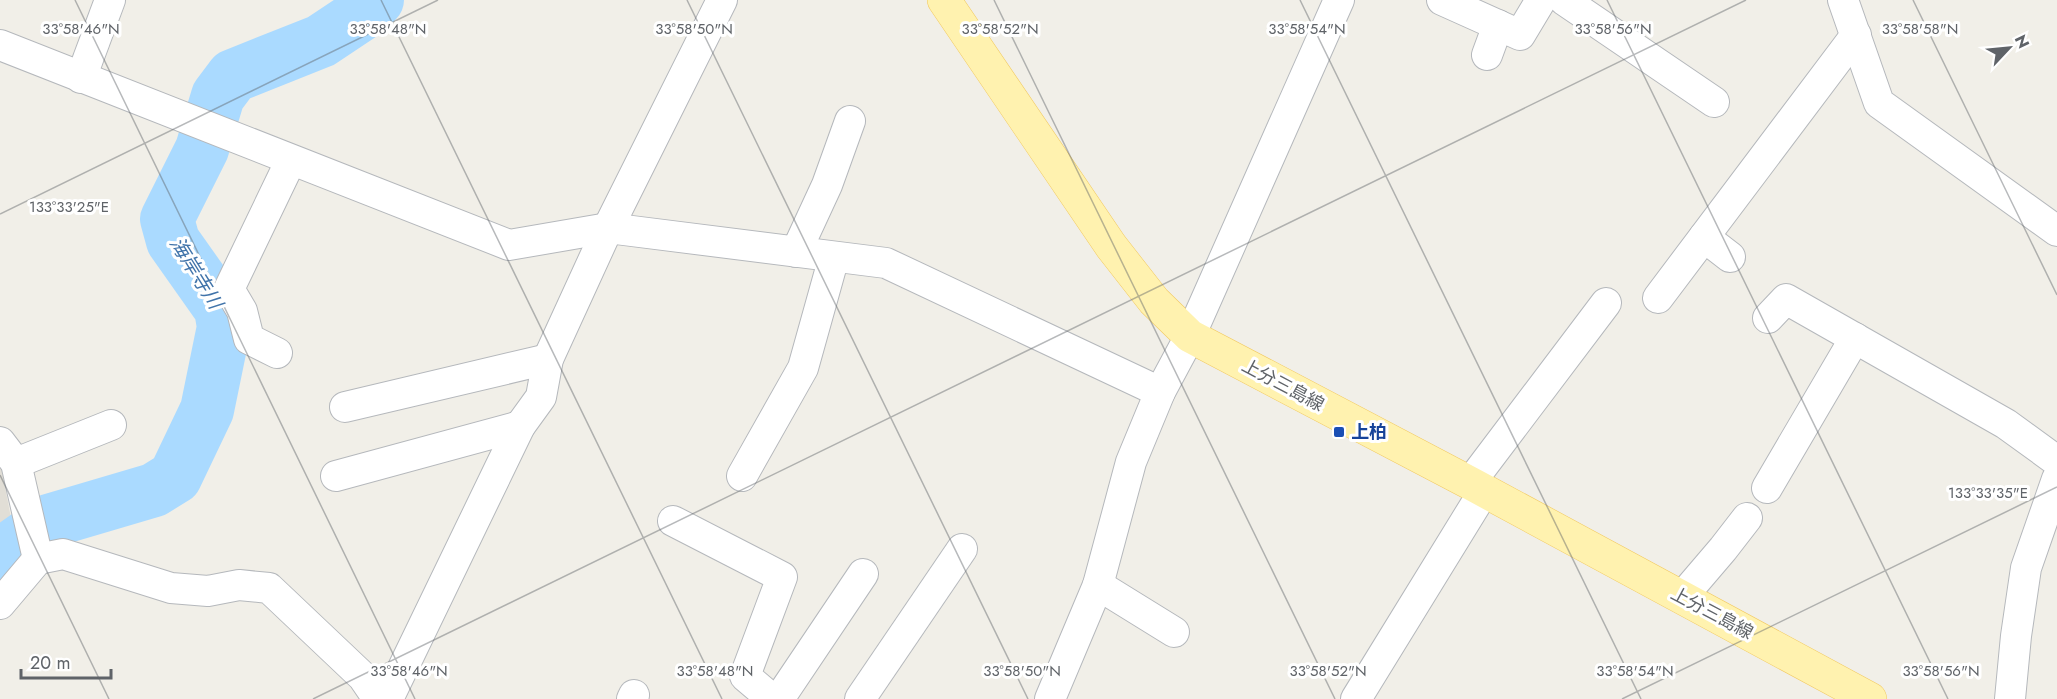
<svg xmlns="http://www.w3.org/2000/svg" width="2057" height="699" font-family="Jost,'Noto Sans JP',sans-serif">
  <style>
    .education { fill: #e1ded6 }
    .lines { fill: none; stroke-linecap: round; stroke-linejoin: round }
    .river { stroke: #aadaff; stroke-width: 54 }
    .minor-casing { stroke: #b5b8bc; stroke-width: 32 }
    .major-casing { stroke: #f2c960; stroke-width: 34 }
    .minor { stroke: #fff; stroke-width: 30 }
    .major { stroke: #fff2af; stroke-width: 33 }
    .ticks { fill: none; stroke: #5f6368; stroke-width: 1.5; stroke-opacity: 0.45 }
    .transit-dot { fill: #1a4fb4; stroke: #fff; stroke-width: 2 }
    .labels { text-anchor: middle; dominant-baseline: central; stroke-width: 6; stroke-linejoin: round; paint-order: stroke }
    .street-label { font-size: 18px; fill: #5f6368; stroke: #fff }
    .transit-label { font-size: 18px; font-weight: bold; fill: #164399; stroke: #fff; text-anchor: start }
    .water-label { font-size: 20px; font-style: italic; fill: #4174aa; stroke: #fff }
    .ticks-label { font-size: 15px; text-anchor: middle; fill: #5f6368; stroke: #fff; stroke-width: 6; stroke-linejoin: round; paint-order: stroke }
  </style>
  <rect width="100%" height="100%" fill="#f1efe8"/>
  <polygon class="education" points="0,468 2,471 11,518 0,531"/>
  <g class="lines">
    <polyline class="river" points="0,564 15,545 49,521 154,490 175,477 207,410 224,327 221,309 173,241 167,219 202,149 218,96 233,76 321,41 366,11 377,0"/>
    <defs>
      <g id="minor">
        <polyline points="1442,0 1520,35 1541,0"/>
        <polyline points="1564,0 1714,102"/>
        <polyline points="1843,0 1879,103 2057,231"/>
        <polyline points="0,45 509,245 608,228 886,263 1160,392"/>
        <polyline points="1487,55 1498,25"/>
        <polyline points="81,78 110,0"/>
        <polyline points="1704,237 1730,257"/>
        <polyline points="796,252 827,185 850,121"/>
        <polyline points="1658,298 1856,35"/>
        <polyline points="1768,318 1786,299 2006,424 2057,461"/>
        <polyline points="277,353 249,339 242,311 229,289 291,160"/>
        <polyline points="345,407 548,359"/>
        <polyline points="0,442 16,463 38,559 63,554 171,588 208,591 239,585 269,588 363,677 378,699"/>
        <polyline points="16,463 111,425"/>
        <polyline points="336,476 520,426"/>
        <polyline points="742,476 803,368 834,257"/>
        <polyline points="1470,483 1606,303"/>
        <polyline points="1767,488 1855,338"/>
        <polyline points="673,521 782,577 745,676 772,699"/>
        <polyline points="1098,585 1174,632"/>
        <polyline points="1682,597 1723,549 1747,518"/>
        <polyline points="0,604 38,559"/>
        <polyline points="388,699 520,426 541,397 548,359 608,228 722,0"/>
        <polyline points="632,699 634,695"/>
        <polyline points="779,699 863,574"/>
        <polyline points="860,699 962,549"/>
        <polyline points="1050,699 1098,585 1131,462 1160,392 1190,336 1339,0"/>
        <polyline points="1356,699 1484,491"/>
        <polyline points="2010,699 2016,636 2026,568 2057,479"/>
      </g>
      <polyline id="major" points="944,0 1111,246 1154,301 1190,336 1470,483 1870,699"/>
    </defs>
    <use href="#minor" class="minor-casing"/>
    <use href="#major" class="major-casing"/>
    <use href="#minor" class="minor"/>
    <use href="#major" class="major"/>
  </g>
  <path class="ticks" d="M75,0L415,699M381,0L722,699M687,0L1028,699M994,0L1335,699M1300,0L1641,699M1607,0L1948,699M1913,0L2057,295M0,214L438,0M0,475L109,699M313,699L1746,0M1622,699L2057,487"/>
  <rect class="transit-dot" x="1333" y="426" width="12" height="12" rx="3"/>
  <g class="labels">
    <g class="street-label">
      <text transform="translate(1283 385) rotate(28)">上分三島線</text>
      <text transform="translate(1712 613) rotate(28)">上分三島線</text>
    </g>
    <g class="transit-label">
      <text x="1351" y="432">上柏</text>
    </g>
    <g class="water-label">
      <text transform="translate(196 273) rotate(58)">海岸寺川</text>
    </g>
  </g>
  <g class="ticks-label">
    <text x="1307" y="34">33°58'54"N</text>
    <text x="1613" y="34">33°58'56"N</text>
    <text x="81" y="34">33°58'46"N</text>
    <text x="388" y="34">33°58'48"N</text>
    <text x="694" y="34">33°58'50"N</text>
    <text x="1000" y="34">33°58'52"N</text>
    <text x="1920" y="34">33°58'58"N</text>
    <text x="69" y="212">133°33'25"E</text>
    <text x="1988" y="498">133°33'35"E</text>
    <text x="409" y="676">33°58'46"N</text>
    <text x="715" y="676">33°58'48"N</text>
    <text x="1022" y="676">33°58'50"N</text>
    <text x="1328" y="676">33°58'52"N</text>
    <text x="1635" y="676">33°58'54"N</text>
    <text x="1941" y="676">33°58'56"N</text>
  </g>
  <g transform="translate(2009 48) rotate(64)" stroke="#ffffff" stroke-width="4.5" paint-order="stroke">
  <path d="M0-4.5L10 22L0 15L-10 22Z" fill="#5f6368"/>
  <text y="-9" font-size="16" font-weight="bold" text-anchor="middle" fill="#5f6368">N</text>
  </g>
  <path d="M21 669v9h90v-9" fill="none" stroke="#5f6368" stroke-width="3"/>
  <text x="30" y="669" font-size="18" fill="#5f6368" stroke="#ffffff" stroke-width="4.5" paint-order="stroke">20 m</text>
</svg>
